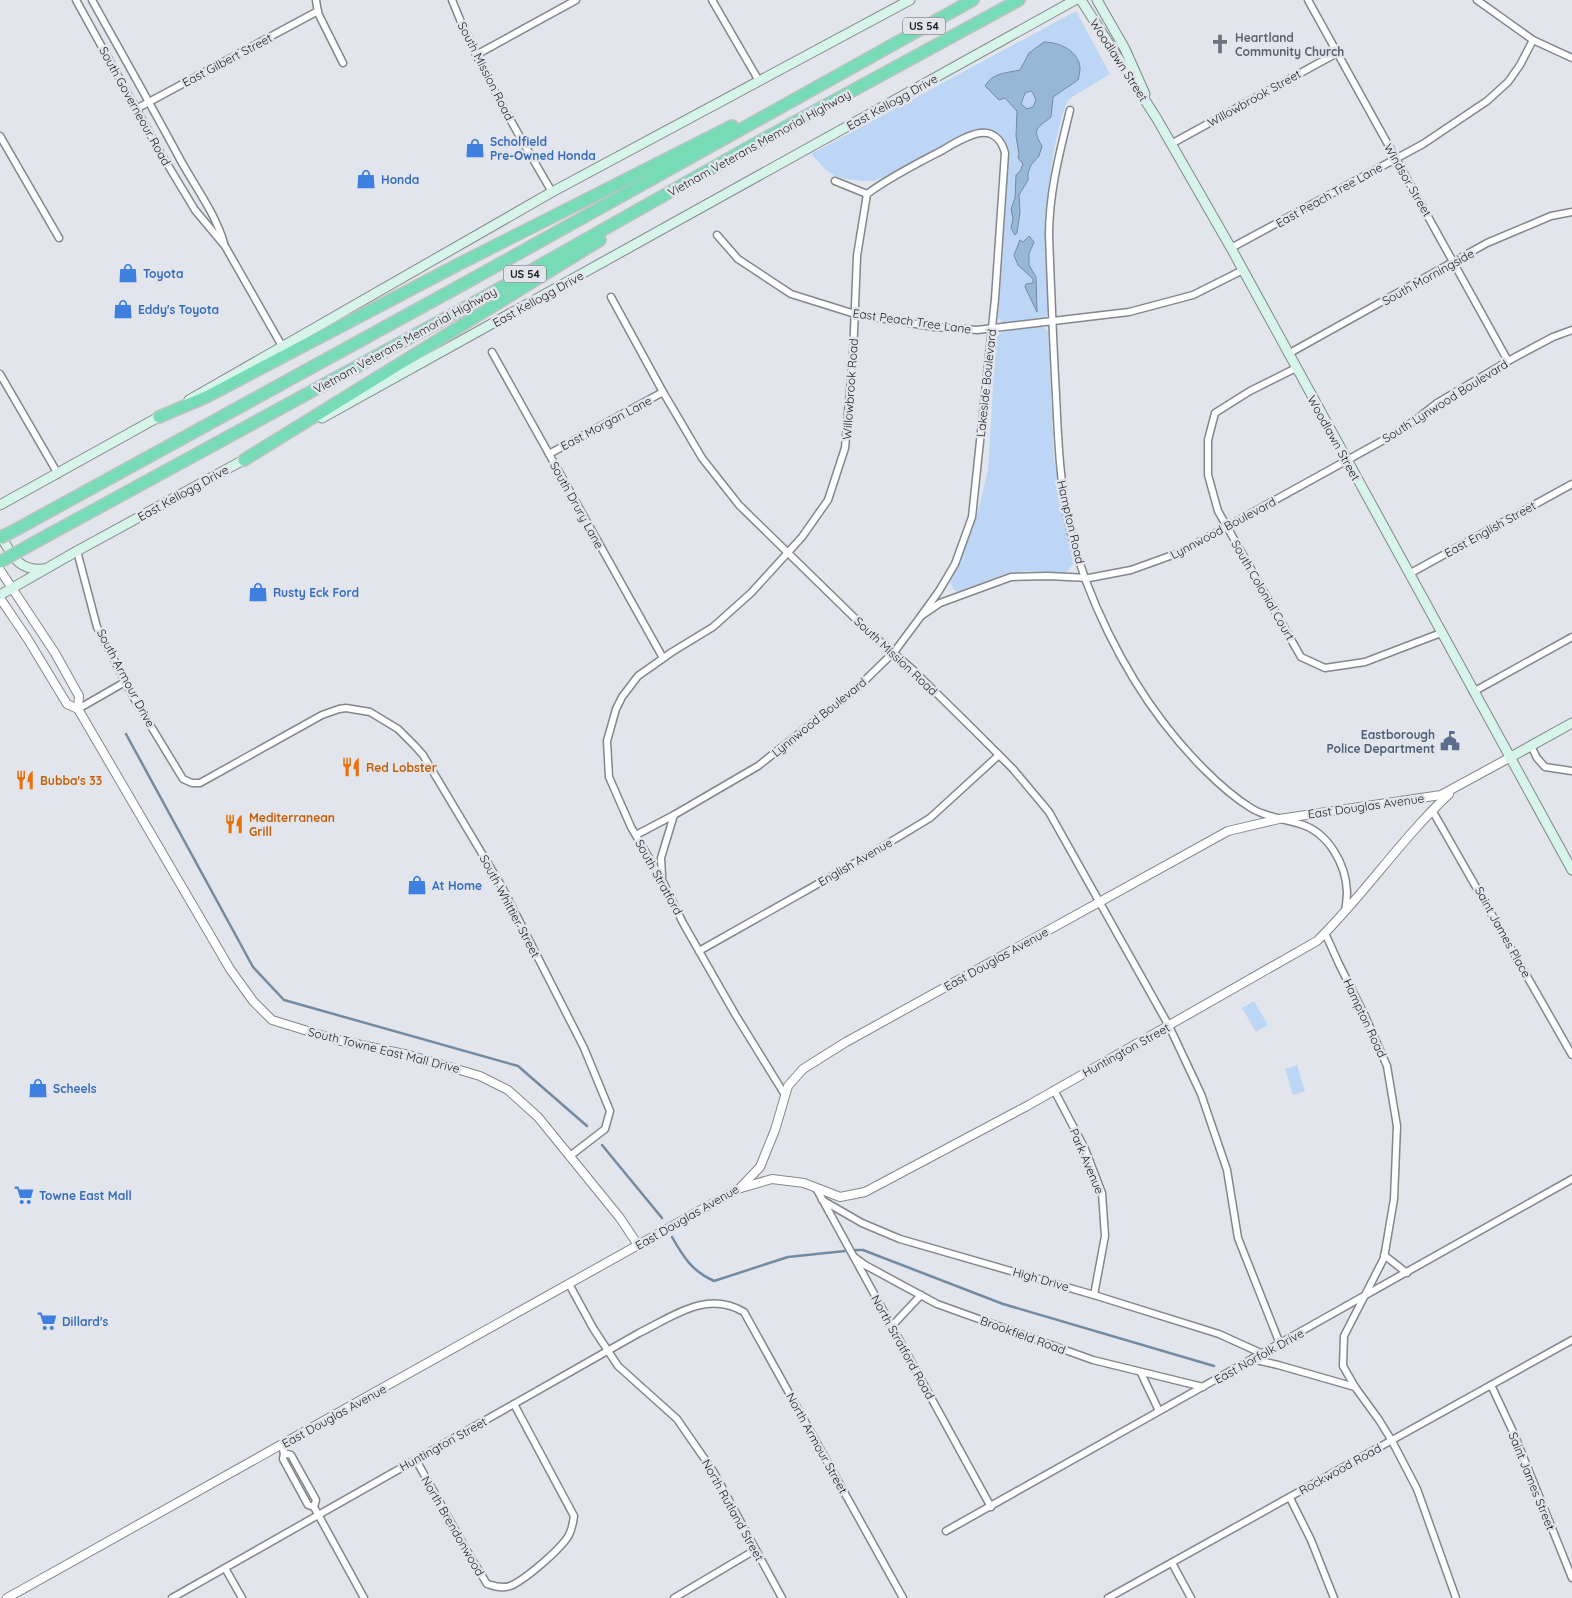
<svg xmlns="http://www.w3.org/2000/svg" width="1572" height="1598" font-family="Quicksand,sans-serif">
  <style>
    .green { fill: #bed6f6 }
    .water { fill: #96b7d6; stroke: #738aa1; fill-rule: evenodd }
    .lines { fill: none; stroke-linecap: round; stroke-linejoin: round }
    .stream { stroke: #738aa1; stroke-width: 2.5 }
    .minor-casing { stroke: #83878c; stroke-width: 9 }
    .tertiary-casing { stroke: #83878c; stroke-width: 10 }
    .secondary-casing { stroke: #83878c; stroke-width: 11 }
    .motorway-casing { stroke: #c1c1c2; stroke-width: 14 }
    .minor { stroke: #fff; stroke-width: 6 }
    .tertiary { stroke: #fff; stroke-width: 8 }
    .secondary { stroke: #d6f4e9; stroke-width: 9 }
    .motorway { stroke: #77dbb7; stroke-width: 11 }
    .motorway-bridge-casing { stroke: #c1c1c2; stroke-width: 14; stroke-linecap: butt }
    .motorway-bridge { stroke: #77dbb7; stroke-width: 11 }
    .labels { text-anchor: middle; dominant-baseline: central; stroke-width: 5; stroke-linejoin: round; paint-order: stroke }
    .shield { fill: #e2e6ec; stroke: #5b5d60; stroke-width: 1 }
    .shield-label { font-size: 11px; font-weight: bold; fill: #212224 }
    .worship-label { font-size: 12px; font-weight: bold; fill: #5b616d; stroke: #e2e6ec; text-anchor: start }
    .street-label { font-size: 12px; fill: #212224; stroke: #e2e6ec }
    .shop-label { font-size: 12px; font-weight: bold; fill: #366cbe; stroke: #e2e6ec; text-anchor: start }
    .service-label { font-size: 12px; font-weight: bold; fill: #4e5e75; stroke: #e2e6ec; text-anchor: end }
    .food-label { font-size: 12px; font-weight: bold; fill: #c56008; stroke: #e2e6ec; text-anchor: start }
  </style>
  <rect width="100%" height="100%" fill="#e2e6ec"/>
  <g class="green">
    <path d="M1076,11L1110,74L1069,99C1063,108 1061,121 1058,132C1043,191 1047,251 1049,312L1044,319L1004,324L998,318L1008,154L1007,146L998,134L989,130L981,129L962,136L884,177L874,181H862L845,179L835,176L826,170L811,154Z"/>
    <polygon points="1041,326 1045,328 1048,331 1054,457 1065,522 1076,557 1074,563 1066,573 1025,571 1006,574 958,592 954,590 950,582 976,519 988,470 996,338 1002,332"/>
    <polygon points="1254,1001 1268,1025 1256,1032 1242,1008"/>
    <polygon points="1297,1065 1305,1091 1293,1095 1285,1069"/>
  </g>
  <g class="water">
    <path d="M1044,42C1059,42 1079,51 1080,68C1080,72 1079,76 1078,80L1053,97L1051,117C1038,128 1031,128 1042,146L1039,156L1031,165L1028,173V180L1019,195L1020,212L1017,233L1015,235L1011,228L1013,219L1011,209L1015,198L1016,175L1020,171L1023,164L1018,158L1019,154L1016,136L1017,111L1005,98L999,100L985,86C992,73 1006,73 1020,70L1029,53ZM1031,91L1033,93L1036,100L1033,107L1027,109L1021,104L1025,93Z"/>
    <polygon points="1029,236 1034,242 1029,254 1029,265 1036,277 1037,312 1025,287 1026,284 1033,283 1033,279 1018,265 1014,255 1020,240 1023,242"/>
  </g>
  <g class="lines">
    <g class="stream">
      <polyline points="126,734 253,967 284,1000 518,1066 587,1126"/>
      <polyline points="602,1145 662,1218"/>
      <path d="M672,1237C684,1258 692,1271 714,1281L788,1257L845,1251"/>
      <polyline points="856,1250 863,1250 1003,1304 1214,1366"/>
    </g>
    <defs>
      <g id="minor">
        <polyline points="76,0 160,152 195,210 225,246 282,346"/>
        <path d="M92,0C122,54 152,107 181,161C196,188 215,213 224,243"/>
        <polyline points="316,0 318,13 343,63"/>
        <path d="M452,0C478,67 516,130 552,192"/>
        <polyline points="712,0 759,81"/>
        <polyline points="1308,0 1508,361"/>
        <polyline points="1477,0 1533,40 1572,58"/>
        <polyline points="476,55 576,0"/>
        <polyline points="136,109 318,11"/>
        <path d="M1070,110C1060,151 1049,192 1049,235C1051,289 1053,342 1056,395C1058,441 1060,488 1071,533C1087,597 1123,670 1163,722C1185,751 1220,789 1251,808C1265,817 1284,819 1300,824C1328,832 1346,864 1347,892C1347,898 1346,905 1345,912"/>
        <polyline points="0,136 59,238"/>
        <polyline points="1171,144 1337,53"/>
        <polyline points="835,181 867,194"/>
        <polyline points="717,235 738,259 791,294 855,314 934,327 977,330 1129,312 1193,295 1243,270"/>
        <polyline points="1231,248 1423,144 1487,101 1508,82 1520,65 1533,40"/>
        <polyline points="611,297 663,392 702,458 739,505 868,631 912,669 976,732 1013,769 1049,812 1169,1026 1201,1094 1227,1170 1238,1238 1280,1344"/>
        <polyline points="492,352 663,658"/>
        <polyline points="1288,354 1487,243 1551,216 1572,212"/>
        <polyline points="1296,368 1250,391 1215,413 1208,440 1208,475 1218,511 1301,657 1325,668 1365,662 1441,633"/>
        <polyline points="0,374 58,474"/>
        <polyline points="549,454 663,392"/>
        <polyline points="77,551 97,627 135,700 183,779 192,783 200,783 322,715 339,709 346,708 370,712 398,729 415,746 423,755 502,887 584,1048 610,1111 605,1129 570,1156"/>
        <polyline points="1409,574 1572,484"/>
        <polyline points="1473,692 1572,637"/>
        <polyline points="78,709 125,682"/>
        <polyline points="1531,746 1537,758 1545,767 1572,771"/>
        <polyline points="1432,810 1572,1055"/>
        <polyline points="636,835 674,815"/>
        <polyline points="662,877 661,858 674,815 758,766 857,688 895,651 921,616 940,603 1011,577 1048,576 1089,578 1131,570 1181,552 1389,437 1414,421 1437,403 1508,361 1553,337 1572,330"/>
        <polyline points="1325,933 1339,964 1365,1016 1387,1066 1397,1126 1394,1199 1384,1258 1344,1336 1343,1366 1355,1387 1379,1420 1392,1441 1417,1489 1456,1598"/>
        <polyline points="699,951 862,859 930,818 999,755"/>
        <polyline points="1054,1090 1085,1149 1102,1193 1105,1236 1094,1295"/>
        <path d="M785,1095L735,1014L683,923L663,882L631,827L609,777L607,741L616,709L622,697L638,676L672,652L713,627L751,593L802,537L828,500L845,448L853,356L857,256L867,194C890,177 916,164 941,151C953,144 967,135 980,133C994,131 1002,141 1005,153L995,299L972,517L955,564L939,591L921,616"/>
        <polyline points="816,1188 991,1507"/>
        <polyline points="822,1200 862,1223 900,1239 1094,1295 1219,1334 1263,1354"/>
        <polyline points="1384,1255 1407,1273"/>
        <polyline points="854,1257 865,1265 937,1304 1093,1360 1203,1387"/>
        <polyline points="569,1284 593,1328 618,1366 677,1419 713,1471 782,1598"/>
        <polyline points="891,1327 921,1295"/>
        <polyline points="1252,1359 1278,1365 1355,1387"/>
        <polyline points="1141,1373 1159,1411"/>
        <polyline points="1491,1385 1514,1434 1572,1578"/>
        <polyline points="283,1450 284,1453 291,1455 316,1500 314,1507"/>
        <polyline points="284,1453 283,1459 308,1505 314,1507 364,1598"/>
        <path d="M416,1460L467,1551L487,1584C494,1586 502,1589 510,1586C525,1580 561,1549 569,1535C572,1529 573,1523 574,1516L514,1404"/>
        <polyline points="1290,1498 1311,1540 1334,1598"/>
        <polyline points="946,1531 1572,1179"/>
        <polyline points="1172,1563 1191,1598"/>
        <polyline points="225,1568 242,1598"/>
        <path d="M172,1598L639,1333C674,1316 706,1290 744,1312L903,1598"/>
        <polyline points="674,1598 755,1550"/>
        <polyline points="1108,1598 1572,1340"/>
      </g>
      <g id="tertiary">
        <polyline points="0,570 55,653 79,696 78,709"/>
        <polyline points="0,598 27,638 67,704 78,709 230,969 253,1001 272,1020 337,1040 409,1055 480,1076 508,1090 538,1117 620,1218 638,1245"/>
        <path d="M741,1188L772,1179L804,1183L840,1197L865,1192L1027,1106L1317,941C1364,895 1401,839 1449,794"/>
        <polyline points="7,1598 740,1188 760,1167 775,1130 788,1086 803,1069 846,1042 1228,831 1279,819 1441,795 1509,758"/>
      </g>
      <g id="secondary">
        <polyline points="1081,0 1157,119 1231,248 1572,870"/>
        <polyline points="1097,0 1125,49 1145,94"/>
        <polyline points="189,400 552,192 910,0"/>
        <polyline points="322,418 1075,0"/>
        <polyline points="0,505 164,414"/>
        <path d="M0,535C12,554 17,571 43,569"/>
        <polyline points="0,595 77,551 249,457"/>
        <polyline points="1509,758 1572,723"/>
      </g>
      <g id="motorway">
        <polyline points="159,417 206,397 461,263 732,126"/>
        <polyline points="244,460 600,240"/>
        <polyline points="19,528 469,281 973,0"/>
        <polyline points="30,545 479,300 751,146 1019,0"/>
      </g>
    </defs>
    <use href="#minor" class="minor-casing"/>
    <use href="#tertiary" class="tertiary-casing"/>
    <use href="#secondary" class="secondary-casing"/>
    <use href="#motorway" class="motorway-casing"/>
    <use href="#minor" class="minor"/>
    <use href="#tertiary" class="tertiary"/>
    <use href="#secondary" class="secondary"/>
    <use href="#motorway" class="motorway"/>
    <defs>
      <g id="motorway-bridge">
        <polyline points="0,538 19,528"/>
        <polyline points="0,562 30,545"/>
      </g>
    </defs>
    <use href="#motorway-bridge" class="motorway-bridge-casing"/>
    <use href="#motorway-bridge" class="motorway-bridge"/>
  </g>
  <defs>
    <symbol id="church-bare" viewBox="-9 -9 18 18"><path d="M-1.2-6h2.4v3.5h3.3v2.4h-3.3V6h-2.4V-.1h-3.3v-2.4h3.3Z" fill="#6b7280" stroke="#e2e6ec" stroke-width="2.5" paint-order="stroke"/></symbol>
    <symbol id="shop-bare" viewBox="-9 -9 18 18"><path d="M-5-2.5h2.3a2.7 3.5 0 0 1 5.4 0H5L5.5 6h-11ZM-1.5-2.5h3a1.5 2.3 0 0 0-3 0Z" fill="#3f7fe0" stroke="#e2e6ec" stroke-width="2.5" paint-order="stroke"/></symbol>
    <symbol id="civic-bare" viewBox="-9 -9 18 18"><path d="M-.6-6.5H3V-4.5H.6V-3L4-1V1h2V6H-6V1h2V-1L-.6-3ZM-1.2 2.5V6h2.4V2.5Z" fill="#5c6f8a" stroke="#e2e6ec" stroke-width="2.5" paint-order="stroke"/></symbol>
    <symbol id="restaurant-bare" viewBox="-9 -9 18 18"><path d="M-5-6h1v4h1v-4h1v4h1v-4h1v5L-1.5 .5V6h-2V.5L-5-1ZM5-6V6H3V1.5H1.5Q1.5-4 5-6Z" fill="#e8710a" stroke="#e2e6ec" stroke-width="2.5" paint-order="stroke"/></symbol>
    <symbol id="supermarket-bare" viewBox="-9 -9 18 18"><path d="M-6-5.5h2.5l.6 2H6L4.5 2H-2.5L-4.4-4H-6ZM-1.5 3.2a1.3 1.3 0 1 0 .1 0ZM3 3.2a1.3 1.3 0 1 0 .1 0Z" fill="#3f7fe0" stroke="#e2e6ec" stroke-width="2.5" paint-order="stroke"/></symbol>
  </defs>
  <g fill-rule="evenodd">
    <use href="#church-bare" x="1206" y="30" width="28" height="28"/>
    <use href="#shop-bare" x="461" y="134" width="28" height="28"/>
    <use href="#shop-bare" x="352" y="165" width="28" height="28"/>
    <use href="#shop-bare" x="114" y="259" width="28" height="28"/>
    <use href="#shop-bare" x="109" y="295" width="28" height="28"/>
    <use href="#shop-bare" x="244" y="578" width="28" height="28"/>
    <use href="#civic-bare" x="1436" y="727" width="28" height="28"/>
    <use href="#restaurant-bare" x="337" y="753" width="28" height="28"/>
    <use href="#restaurant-bare" x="11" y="766" width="28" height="28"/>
    <use href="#restaurant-bare" x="220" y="810" width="28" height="28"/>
    <use href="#shop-bare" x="403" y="871" width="28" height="28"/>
    <use href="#shop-bare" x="24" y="1074" width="28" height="28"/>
    <use href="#supermarket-bare" x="10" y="1181" width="28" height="28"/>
    <use href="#supermarket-bare" x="33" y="1307" width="28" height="28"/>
  </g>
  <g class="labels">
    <g class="shield">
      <rect x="903" y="17.5" width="42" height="17" rx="4"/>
      <rect x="504" y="265.5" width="42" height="17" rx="4"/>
    </g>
    <g class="shield-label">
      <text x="924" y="26">US 54</text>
      <text x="525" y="274">US 54</text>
    </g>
    <g class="worship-label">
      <text x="1235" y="37">Heartland<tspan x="1235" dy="14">Community Church</tspan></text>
    </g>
    <g class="street-label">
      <text transform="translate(227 60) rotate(-28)">East Gilbert Street</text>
      <text transform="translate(1119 60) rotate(57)">Woodlawn Street</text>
      <text transform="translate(486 71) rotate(63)">South Mission Road</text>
      <text transform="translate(1254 98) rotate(-29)">Willowbrook Street</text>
      <text transform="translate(892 102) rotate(-29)">East Kellogg Drive</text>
      <text transform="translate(135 106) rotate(61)">South Governeour Road</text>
      <text transform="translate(759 143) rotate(-29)">Vietnam Veterans Memorial Highway</text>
      <text transform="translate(1408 180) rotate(60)">Windsor Street</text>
      <text transform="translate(1329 195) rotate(-29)">East Peach Tree Lane</text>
      <text transform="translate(1428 277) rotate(-29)">South Morningside</text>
      <text transform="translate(538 299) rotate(-29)">East Kellogg Drive</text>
      <text transform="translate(912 321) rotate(8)">East Peach Tree Lane</text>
      <text transform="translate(405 340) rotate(-29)">Vietnam Veterans Memorial Highway</text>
      <text transform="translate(986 383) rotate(-84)">Lakeside Boulevard</text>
      <text transform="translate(850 389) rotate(-86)">Willowbrook Road</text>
      <text transform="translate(1445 401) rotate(-32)">South Lynwood Boulevard</text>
      <text transform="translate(606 423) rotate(-28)">East Morgan Lane</text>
      <text transform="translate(1334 438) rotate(61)">Woodlawn Street</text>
      <text transform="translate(183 493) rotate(-29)">East Kellogg Drive</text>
      <text transform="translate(577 505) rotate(61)">South Drury Lane</text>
      <text transform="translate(1071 522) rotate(77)">Hampton Road</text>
      <text transform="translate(1223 528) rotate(-28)">Lynnwood Boulevard</text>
      <text transform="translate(1490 529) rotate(-29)">East English Street</text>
      <text transform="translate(1263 590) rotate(60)">South Colonial Court</text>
      <text transform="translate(896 656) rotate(43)">South Mission Road</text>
      <text transform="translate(126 678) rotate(62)">South Armour Drive</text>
      <text transform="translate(819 717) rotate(-39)">Lynnwood Boulevard</text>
      <text transform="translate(1366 806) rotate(-8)">East Douglas Avenue</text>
      <text transform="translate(855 862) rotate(-30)">English Avenue</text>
      <text transform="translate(659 877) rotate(61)">South Stratford</text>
      <text transform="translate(510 906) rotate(62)">South Whittier Street</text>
      <text transform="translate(1503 932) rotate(61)">Saint James Place</text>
      <text transform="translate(996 959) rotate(-29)">East Douglas Avenue</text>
      <text transform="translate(1365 1018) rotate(65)">Hampton Road</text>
      <text transform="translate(384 1050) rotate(14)">South Towne East Mall Drive</text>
      <text transform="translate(1126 1050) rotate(-29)">Huntington Street</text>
      <text transform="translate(1087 1161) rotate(67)">Park Avenue</text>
      <text transform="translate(687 1217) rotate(-30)">East Douglas Avenue</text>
      <text transform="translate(1041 1279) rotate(16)">High Drive</text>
      <text transform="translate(1023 1335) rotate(20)">Brookfield Road</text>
      <text transform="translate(903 1347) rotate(61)">North Stratford Road</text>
      <text transform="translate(1259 1356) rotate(-29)">East Norfolk Drive</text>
      <text transform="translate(334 1416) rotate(-29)">East Douglas Avenue</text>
      <text transform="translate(817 1443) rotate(61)">North Armour Street</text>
      <text transform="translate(443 1444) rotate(-29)">Huntington Street</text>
      <text transform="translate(1340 1469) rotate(-29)">Rockwood Road</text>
      <text transform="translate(1532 1481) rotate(68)">Saint James Street</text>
      <text transform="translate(733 1510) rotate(61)">North Rutland Street</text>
      <text transform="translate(453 1526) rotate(60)">North Brendonwood</text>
    </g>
    <g class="shop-label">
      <text x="490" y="141">Scholfield<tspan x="490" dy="14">Pre-Owned Honda</tspan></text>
      <text x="381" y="179">Honda</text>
      <text x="143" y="273">Toyota</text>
      <text x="138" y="309">Eddy's Toyota</text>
      <text x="273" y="592">Rusty Eck Ford</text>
      <text x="432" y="885">At Home</text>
      <text x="53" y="1088">Scheels</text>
      <text x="39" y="1195">Towne East Mall</text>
      <text x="62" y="1321">Dillard's</text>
    </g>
    <g class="service-label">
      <text x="1435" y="734">Eastborough<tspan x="1435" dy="14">Police Department</tspan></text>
    </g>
    <g class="food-label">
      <text x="366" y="767">Red Lobster</text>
      <text x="40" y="780">Bubba's 33</text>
      <text x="249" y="817">Mediterranean<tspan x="249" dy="14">Grill</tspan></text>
    </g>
  </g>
</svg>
